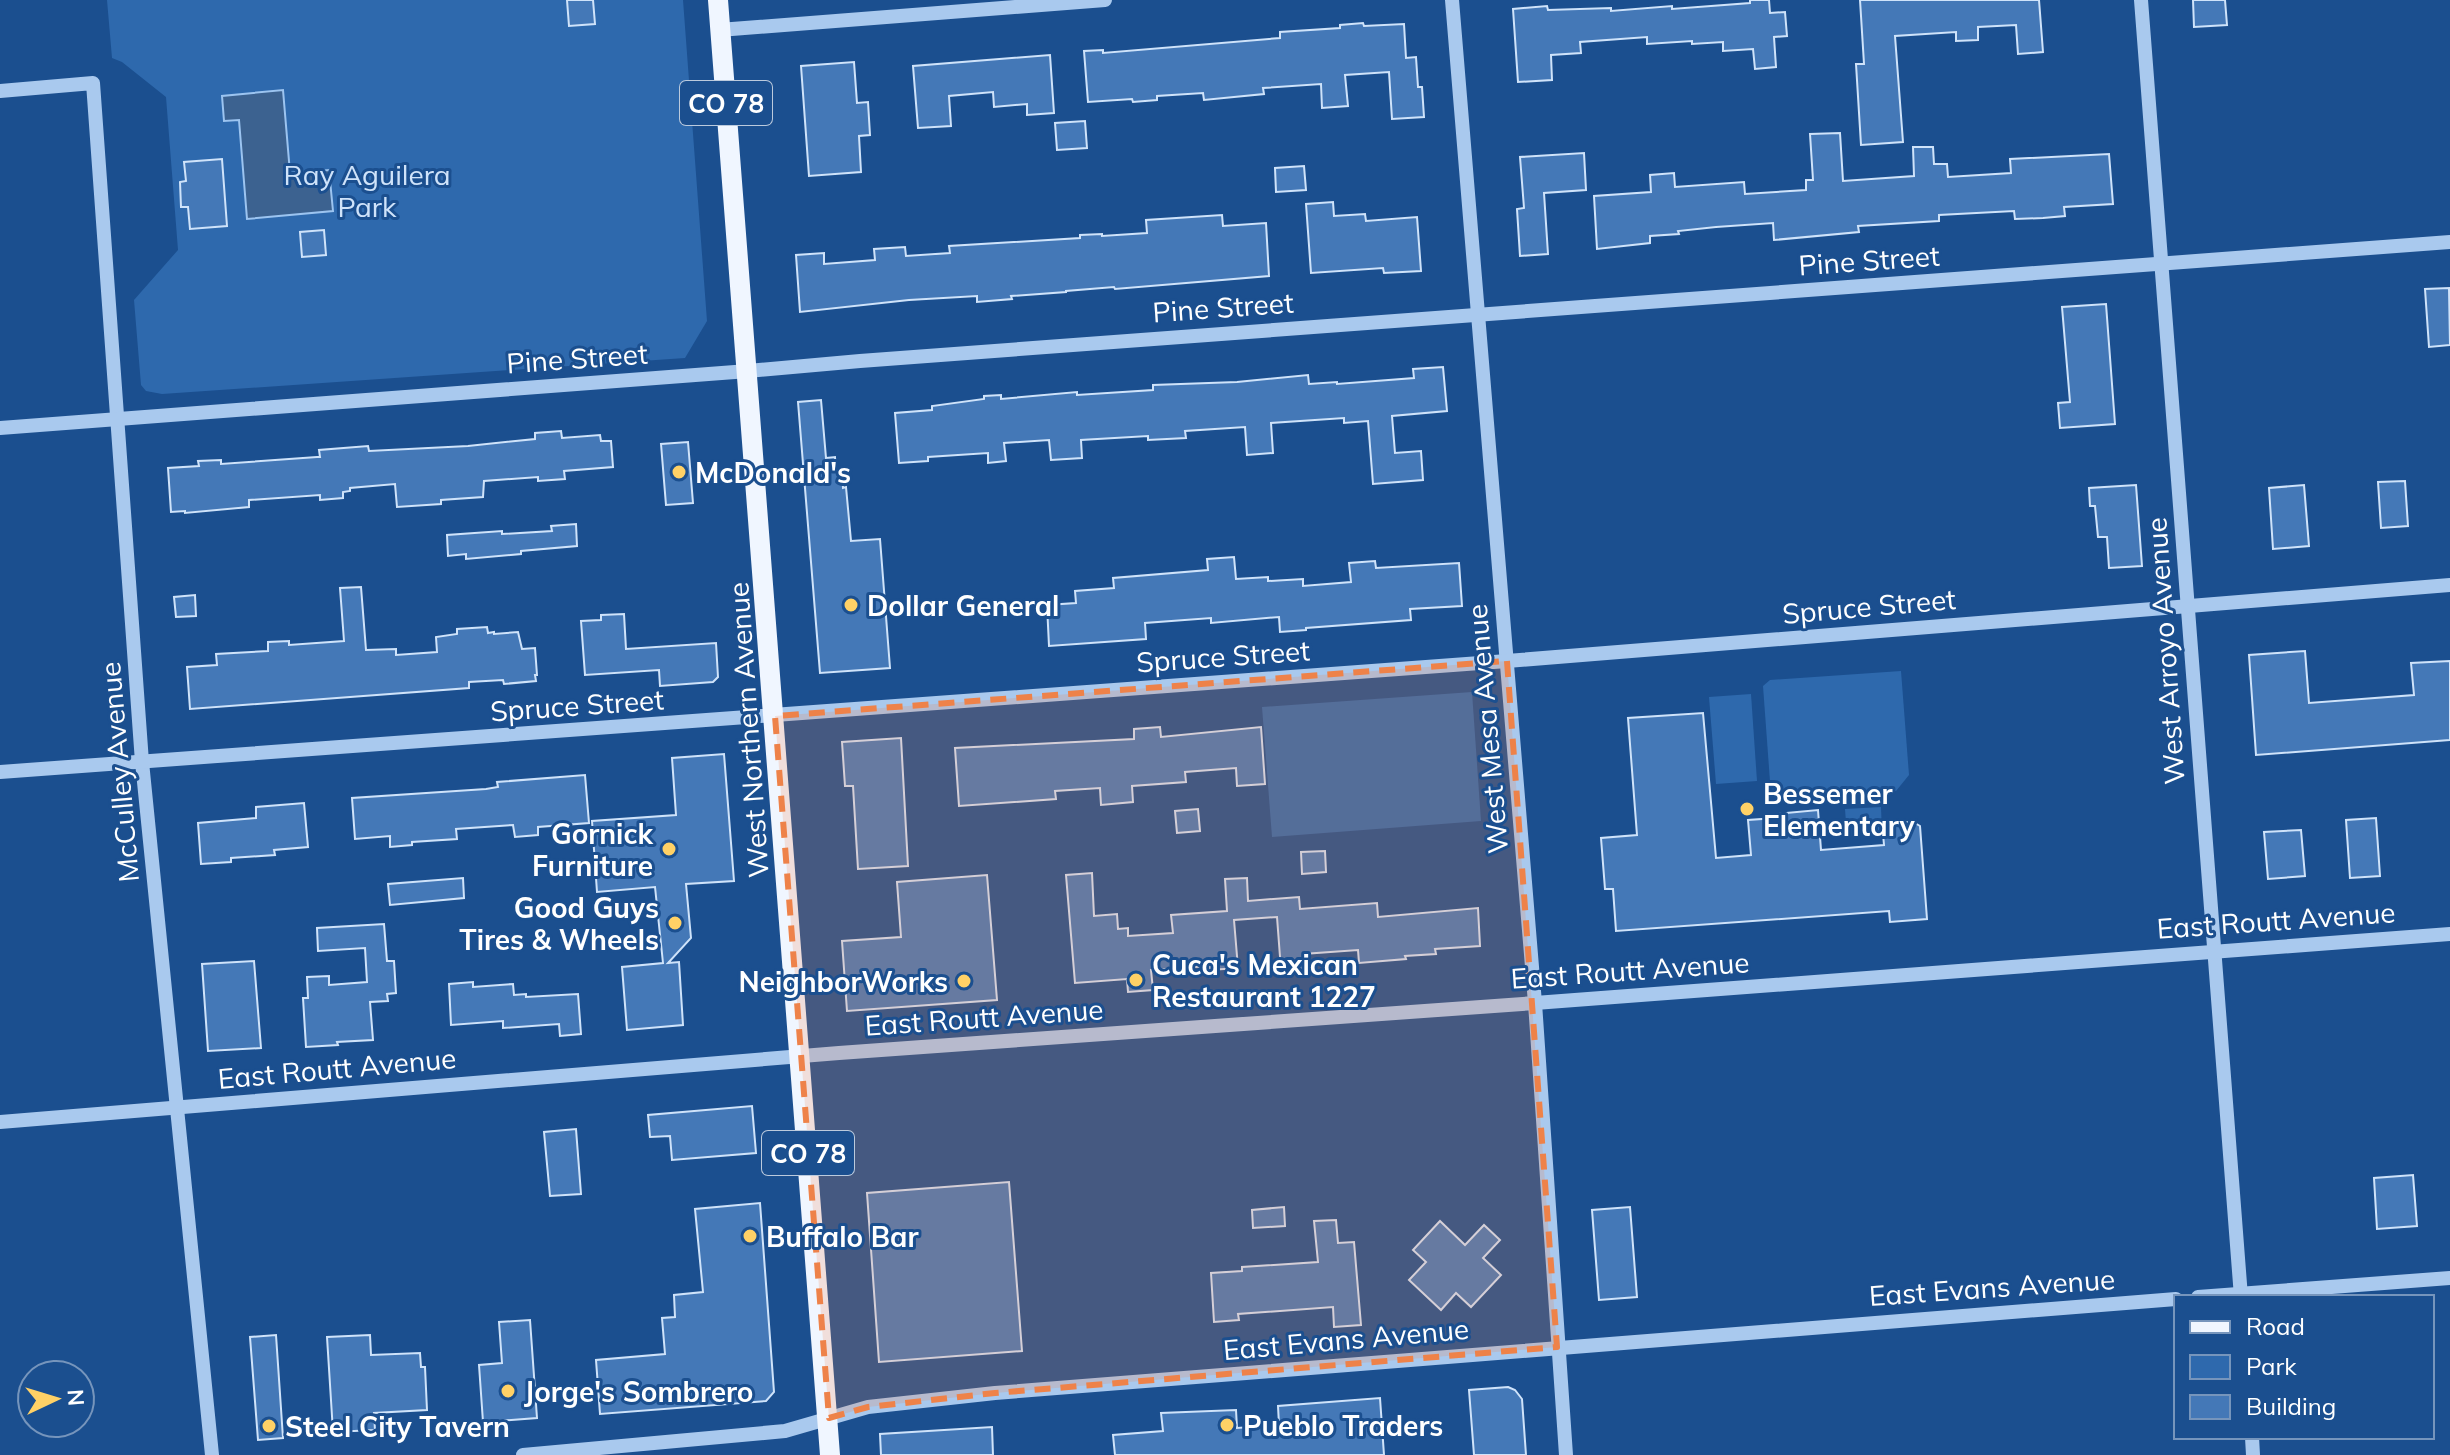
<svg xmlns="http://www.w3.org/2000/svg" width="2450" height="1455" font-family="Mulish,sans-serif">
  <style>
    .green { fill: #2e69ad }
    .water { fill: #3c6290; stroke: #9cc4f0; stroke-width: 2 }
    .building { fill: #4478b7; stroke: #cfe3fa; stroke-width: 2 }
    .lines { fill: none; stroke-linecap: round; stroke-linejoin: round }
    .minor { stroke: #a9c9ee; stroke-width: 14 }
    .major { stroke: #f0f6ff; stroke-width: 20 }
    .marked { fill: #ee8249; fill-opacity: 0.2; stroke: #ee8249; stroke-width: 6; stroke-dasharray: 16 10; stroke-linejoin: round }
    .poi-dot { fill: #ffd166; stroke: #1b4f8f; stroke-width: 3 }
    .labels { text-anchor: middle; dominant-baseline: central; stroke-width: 6; stroke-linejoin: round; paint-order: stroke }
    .shield { fill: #1b4f8f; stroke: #bbcadd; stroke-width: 2 }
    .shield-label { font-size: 26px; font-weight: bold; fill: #fff }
    .park-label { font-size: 28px; fill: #cfe3fa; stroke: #1b4f8f }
    .street-label { font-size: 28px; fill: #fff; stroke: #1b4f8f }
    .poi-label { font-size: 28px; font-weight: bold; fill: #fff; stroke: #1b4f8f; text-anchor: start }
  </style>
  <rect width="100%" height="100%" fill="#1b4f8f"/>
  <g class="green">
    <polygon points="107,0 683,0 707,321 685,358 162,394 146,391 141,385 134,300 178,250 166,97 122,62 112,58"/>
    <polygon points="1901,671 1909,775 1896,791 1781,801 1771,795 1763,686 1770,680"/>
    <polygon points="1472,692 1481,821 1272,837 1262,707"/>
    <polygon points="1751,694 1757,781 1716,784 1709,697"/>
    <polygon points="1881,807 1882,834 1847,836 1845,809"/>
  </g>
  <polygon class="water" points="283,90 290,173 329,170 333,211 247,219 239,120 224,121 222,96"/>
  <g class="building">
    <polygon points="567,0 593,0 595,24 569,26"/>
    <polygon points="1750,0 1769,0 1770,13 1785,12 1787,36 1774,37 1776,67 1755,69 1753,49 1723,51 1723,42 1692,44 1692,41 1647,44 1647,37 1580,42 1581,53 1551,55 1552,80 1518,82 1513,9 1547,6 1548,10 1611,8 1611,11 1672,6 1672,9 1750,3"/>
    <polygon points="1860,0 2039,0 2043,52 2018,54 2016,25 1978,27 1978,40 1956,41 1956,32 1895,36 1903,142 1861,145 1856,64 1864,64"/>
    <polygon points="2193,0 2225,0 2227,25 2194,27"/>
    <polygon points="1363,23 1364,26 1404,24 1406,58 1416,57 1418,87 1422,87 1424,117 1392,119 1389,72 1345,75 1348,106 1322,108 1321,84 1263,88 1264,94 1204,100 1203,93 1157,96 1157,100 1133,102 1132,99 1088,102 1084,51 1103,50 1103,53 1280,38 1280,32 1340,28 1340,25"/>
    <polygon points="1050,55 1054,113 1027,115 1027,104 994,107 993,92 949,96 951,126 918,128 913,66"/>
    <polygon points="854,62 857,103 868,102 870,135 859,136 861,172 809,176 801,66"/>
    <polygon points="1085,121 1087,148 1057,150 1055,123"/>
    <polygon points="1840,133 1843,181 1914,176 1913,147 1933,147 1934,164 1947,164 1948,177 2011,173 2010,159 2109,154 2113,204 2064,207 2065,216 2043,218 2015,219 2014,211 1939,215 1939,221 1858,226 1859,232 1774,240 1773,223 1716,227 1678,231 1679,234 1650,236 1650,243 1597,249 1594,196 1651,192 1650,175 1674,173 1675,187 1744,182 1745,194 1806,190 1806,180 1813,180 1810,134"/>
    <polygon points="1584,153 1586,190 1544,193 1548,254 1520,256 1517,209 1524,208 1520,157"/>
    <polygon points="222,159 227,226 190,229 188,207 181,207 180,182 186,181 184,162"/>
    <polygon points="1304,166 1306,190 1276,192 1275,168"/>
    <polygon points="1333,202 1334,216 1365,214 1366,221 1417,217 1421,271 1384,273 1383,268 1311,273 1306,204"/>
    <polygon points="1222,215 1223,226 1266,223 1269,276 1115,289 1114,287 1066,291 1066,292 1011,296 1012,299 977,302 977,296 909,300 800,312 796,255 824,253 824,264 875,260 874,249 905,247 906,256 950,253 949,246 1080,238 1080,235 1102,234 1102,236 1147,233 1146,220"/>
    <polygon points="324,230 326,255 302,257 300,232"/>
    <polygon points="2449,288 2450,345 2429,347 2425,289"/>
    <polygon points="2106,304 2115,424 2060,428 2058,403 2070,402 2062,307"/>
    <polygon points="1443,367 1447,411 1392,416 1395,453 1421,451 1423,480 1373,484 1368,421 1344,423 1344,418 1271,423 1273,453 1247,455 1245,427 1185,431 1186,438 1148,440 1148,436 1081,440 1082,458 1051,460 1049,440 1004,443 1006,461 988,463 988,453 928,457 928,461 899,463 895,413 932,410 932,406 984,399 984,396 1001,395 1001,399 1077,392 1077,395 1153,390 1153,385 1237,382 1308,375 1309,384 1337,382 1337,384 1414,378 1413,369"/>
    <polygon points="821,400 826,458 835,457 836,472 842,472 843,488 846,487 851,541 880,539 890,668 820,673 798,402"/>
    <polygon points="561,431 562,438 600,435 601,441 611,441 613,467 564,471 565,479 538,481 538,477 484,481 483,497 441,500 441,504 397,507 395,484 350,488 350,491 343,492 343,498 320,500 320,495 249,500 249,507 185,513 185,511 171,512 168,468 199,466 198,461 221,460 221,464 317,457 320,457 319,450 368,446 369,451 468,446 535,439 535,433"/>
    <polygon points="688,442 693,503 666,505 661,444"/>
    <polygon points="2405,481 2408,526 2381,528 2378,482"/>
    <polygon points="2136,485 2142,566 2109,568 2107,537 2098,537 2095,506 2090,506 2089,488"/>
    <polygon points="2304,485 2309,546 2273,549 2269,488"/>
    <polygon points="576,524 577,546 521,551 521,554 466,559 466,554 448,556 447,535 502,531 502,534 552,531 551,526"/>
    <polygon points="1234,557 1236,579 1268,577 1268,581 1303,579 1303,586 1351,582 1349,563 1375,561 1376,568 1459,563 1462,606 1410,609 1411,620 1306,628 1306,630 1280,632 1279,617 1211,623 1211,618 1145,623 1146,639 1049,646 1047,605 1076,603 1075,591 1114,588 1113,578 1208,570 1207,559"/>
    <polygon points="361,587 366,650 396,649 396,655 437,652 436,637 457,634 457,629 487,627 488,633 494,632 494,634 518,632 522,649 535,648 537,675 535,675 536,681 504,684 503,680 469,682 469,688 190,709 187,667 217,665 216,654 268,651 268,642 289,641 289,645 344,641 340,588"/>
    <polygon points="195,595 196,616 176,617 174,597"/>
    <polygon points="624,614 626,649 716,643 718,677 713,682 660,686 659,670 585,675 581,621 601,620 601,615"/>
    <polygon points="2305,651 2309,703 2414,695 2411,663 2450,661 2450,740 2256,755 2249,655"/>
    <polygon points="1703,713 1716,858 1751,855 1748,820 1776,818 1776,814 1818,810 1821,850 1884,845 1882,823 1913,822 1920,826 1927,919 1890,922 1889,911 1616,931 1613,889 1605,889 1601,838 1637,835 1628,718"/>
    <polygon points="1160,727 1161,737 1261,727 1265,784 1237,786 1236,768 1185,772 1186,782 1132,786 1133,802 1101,805 1100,788 1055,791 1056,799 959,806 955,748 1134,739 1134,729"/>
    <polygon points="901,738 908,866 858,869 853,786 845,786 842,742"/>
    <polygon points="724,754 734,881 686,884 691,938 668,963 679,962 683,1025 627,1030 622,967 663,963 655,887 597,892 592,821 676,815 672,758"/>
    <polygon points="585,775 589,823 538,827 538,835 515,837 513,825 456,829 457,839 412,842 412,845 390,847 390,836 355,839 352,798 486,789 498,787 497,782"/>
    <polygon points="304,803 308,847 274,850 275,855 231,858 231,862 201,864 198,823 256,818 256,807"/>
    <polygon points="1198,809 1200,831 1177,833 1175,811"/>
    <polygon points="2376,818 2380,876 2350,878 2346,820"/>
    <polygon points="2301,830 2305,876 2268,879 2264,832"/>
    <polygon points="1325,851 1326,872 1302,874 1301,852"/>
    <polygon points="1092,873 1094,916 1117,914 1118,929 1128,928 1128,936 1173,933 1171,915 1227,911 1225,879 1247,878 1248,901 1299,897 1300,909 1377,903 1378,917 1478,908 1480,946 1435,949 1436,954 1405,956 1406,959 1359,963 1358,950 1303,954 1304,968 1281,970 1277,917 1234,920 1238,968 1210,970 1210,966 1151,970 1153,990 1128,992 1127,979 1075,983 1066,875"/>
    <polygon points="987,875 997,1000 847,1011 842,941 901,937 897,882"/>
    <polygon points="463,878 464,898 390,905 388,884"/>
    <polygon points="384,924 387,961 394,961 396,993 387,994 388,1001 370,1002 373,1040 337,1042 338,1045 306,1047 303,998 308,998 307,977 329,976 329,985 367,982 365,948 318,951 317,928"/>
    <polygon points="254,961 261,1048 208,1051 202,964"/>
    <polygon points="473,982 473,987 513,984 514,995 526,994 526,997 578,994 581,1034 560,1036 559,1024 503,1028 503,1021 451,1025 449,984"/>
    <polygon points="752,1106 756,1153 672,1160 670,1136 650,1137 648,1115"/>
    <polygon points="576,1129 581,1194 550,1196 544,1132"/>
    <polygon points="2413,1175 2417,1226 2377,1229 2374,1178"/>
    <polygon points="1009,1182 1022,1351 879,1362 867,1193"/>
    <polygon points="760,1203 774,1392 766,1401 600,1414 596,1360 665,1354 662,1318 675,1317 674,1295 703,1292 695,1209"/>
    <polygon points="1284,1207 1285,1226 1253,1228 1252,1210"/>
    <polygon points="1630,1207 1637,1297 1599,1300 1592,1210"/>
    <polygon points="1336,1220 1338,1243 1354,1242 1361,1325 1334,1327 1333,1307 1238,1314 1239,1320 1214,1322 1211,1273 1242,1271 1242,1267 1318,1262 1314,1221"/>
    <polygon points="1440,1221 1465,1245 1484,1225 1500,1240 1483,1258 1501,1275 1471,1307 1456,1293 1441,1310 1409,1280 1426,1262 1413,1250"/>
    <polygon points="530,1320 537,1418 483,1422 479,1365 502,1363 499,1322"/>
    <polygon points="276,1335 283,1438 258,1440 250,1337"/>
    <polygon points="370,1335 371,1355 420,1353 421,1367 425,1367 427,1410 374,1413 375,1430 333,1432 327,1337"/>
    <polygon points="1508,1387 1515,1390 1522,1399 1526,1455 1474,1455 1469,1390"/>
    <polygon points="1380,1398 1384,1455 1115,1455 1113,1435 1163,1431 1161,1413 1236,1410 1237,1428 1279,1425 1278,1406"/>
    <polygon points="992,1427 993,1455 881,1455 880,1434"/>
  </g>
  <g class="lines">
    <g class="minor">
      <polyline points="1452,0 1535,1003 1566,1455"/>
      <polyline points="2141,0 2241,1297"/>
      <polyline points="719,30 1105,0"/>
      <polyline points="0,91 93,83 142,762 212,1455"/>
      <polyline points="0,428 748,371 860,361 2450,242"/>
      <polyline points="0,772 1507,661 2450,585"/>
      <polyline points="0,1122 839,1053 1535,1003 2450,934"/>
      <polyline points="2198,1297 2450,1278"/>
      <polyline points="2252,1437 2253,1455"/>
      <polyline points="523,1455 785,1431 868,1407 995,1393 2176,1299"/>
    </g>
    <polyline class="major" points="718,0 830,1455"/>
  </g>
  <path class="marked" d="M1507,661L1557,1347L995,1393L868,1407L829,1418L775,716Z"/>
  <g class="poi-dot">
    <circle cx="679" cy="472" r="8"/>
    <circle cx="851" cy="605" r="8"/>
    <circle cx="1747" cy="809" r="8"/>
    <circle cx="669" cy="849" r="8"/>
    <circle cx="675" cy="923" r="8"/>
    <circle cx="1136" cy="980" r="8"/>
    <circle cx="964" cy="981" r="8"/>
    <circle cx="750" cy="1236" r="8"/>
    <circle cx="508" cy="1391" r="8"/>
    <circle cx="1227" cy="1425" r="8"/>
    <circle cx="269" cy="1426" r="8"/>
  </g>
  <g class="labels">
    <g class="shield">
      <rect x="680" y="81" width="92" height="44" rx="6"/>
      <rect x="762" y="1131" width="92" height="44" rx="6"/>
    </g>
    <g class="shield-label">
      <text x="726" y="103">CO 78</text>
      <text x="808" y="1153">CO 78</text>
    </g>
    <g class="park-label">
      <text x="367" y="174">Ray Aguilera<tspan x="367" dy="32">Park</tspan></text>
    </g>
    <g class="street-label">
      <text transform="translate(1869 260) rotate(-4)">Pine Street</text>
      <text transform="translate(1223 307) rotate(-4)">Pine Street</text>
      <text transform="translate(577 358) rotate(-4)">Pine Street</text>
      <text transform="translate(1869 606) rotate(-5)">Spruce Street</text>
      <text transform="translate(2165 651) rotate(-94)">West Arroyo Avenue</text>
      <text transform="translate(1223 656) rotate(-4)">Spruce Street</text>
      <text transform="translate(577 705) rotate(-4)">Spruce Street</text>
      <text transform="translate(1487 729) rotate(-95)">West Mesa Avenue</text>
      <text transform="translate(748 730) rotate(-94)">West Northern Avenue</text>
      <text transform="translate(119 772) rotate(-95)">McCulley Avenue</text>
      <text transform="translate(2276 920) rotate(-4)">East Routt Avenue</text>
      <text transform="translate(1630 970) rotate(-4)">East Routt Avenue</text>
      <text transform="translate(984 1017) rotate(-4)">East Routt Avenue</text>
      <text transform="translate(337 1068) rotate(-5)">East Routt Avenue</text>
      <text transform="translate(1992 1287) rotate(-4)">East Evans Avenue</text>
      <text transform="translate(1346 1339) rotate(-5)">East Evans Avenue</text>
    </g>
    <g class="poi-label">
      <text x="695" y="472">McDonald's</text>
      <text x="867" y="605">Dollar General</text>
      <text x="1763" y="793">Bessemer<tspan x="1763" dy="32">Elementary</tspan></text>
      <text x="653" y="833" text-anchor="end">Gornick<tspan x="653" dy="32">Furniture</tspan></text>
      <text x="659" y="907" text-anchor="end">Good Guys<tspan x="659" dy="32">Tires &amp; Wheels</tspan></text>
      <text x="1152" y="964">Cuca's Mexican<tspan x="1152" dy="32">Restaurant 1227</tspan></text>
      <text x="948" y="981" text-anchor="end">NeighborWorks</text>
      <text x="766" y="1236">Buffalo Bar</text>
      <text x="524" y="1391">Jorge's Sombrero</text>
      <text x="1243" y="1425">Pueblo Traders</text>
      <text x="285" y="1426">Steel City Tavern</text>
    </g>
  </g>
  <rect x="2174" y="1295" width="260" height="144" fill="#1b4f8f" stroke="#7695bc" stroke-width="2"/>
  <rect x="2190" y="1321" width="40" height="12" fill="#f0f6ff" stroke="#7695bc" stroke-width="2"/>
  <text x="2246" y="1335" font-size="24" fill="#ffffff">Road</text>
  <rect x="2190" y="1355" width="40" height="24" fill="#2e69ad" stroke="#7695bc" stroke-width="2"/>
  <text x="2246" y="1375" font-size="24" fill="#ffffff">Park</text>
  <rect x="2190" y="1395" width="40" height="24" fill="#4478b7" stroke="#7695bc" stroke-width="2"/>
  <text x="2246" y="1415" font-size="24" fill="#ffffff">Building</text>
  <g transform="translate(56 1399) rotate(86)"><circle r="38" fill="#1b4f8f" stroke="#7695bc" stroke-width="2"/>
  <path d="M0-6L14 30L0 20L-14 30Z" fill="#ffd166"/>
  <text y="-12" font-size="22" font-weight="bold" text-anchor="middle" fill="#ffffff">N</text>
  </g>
</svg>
